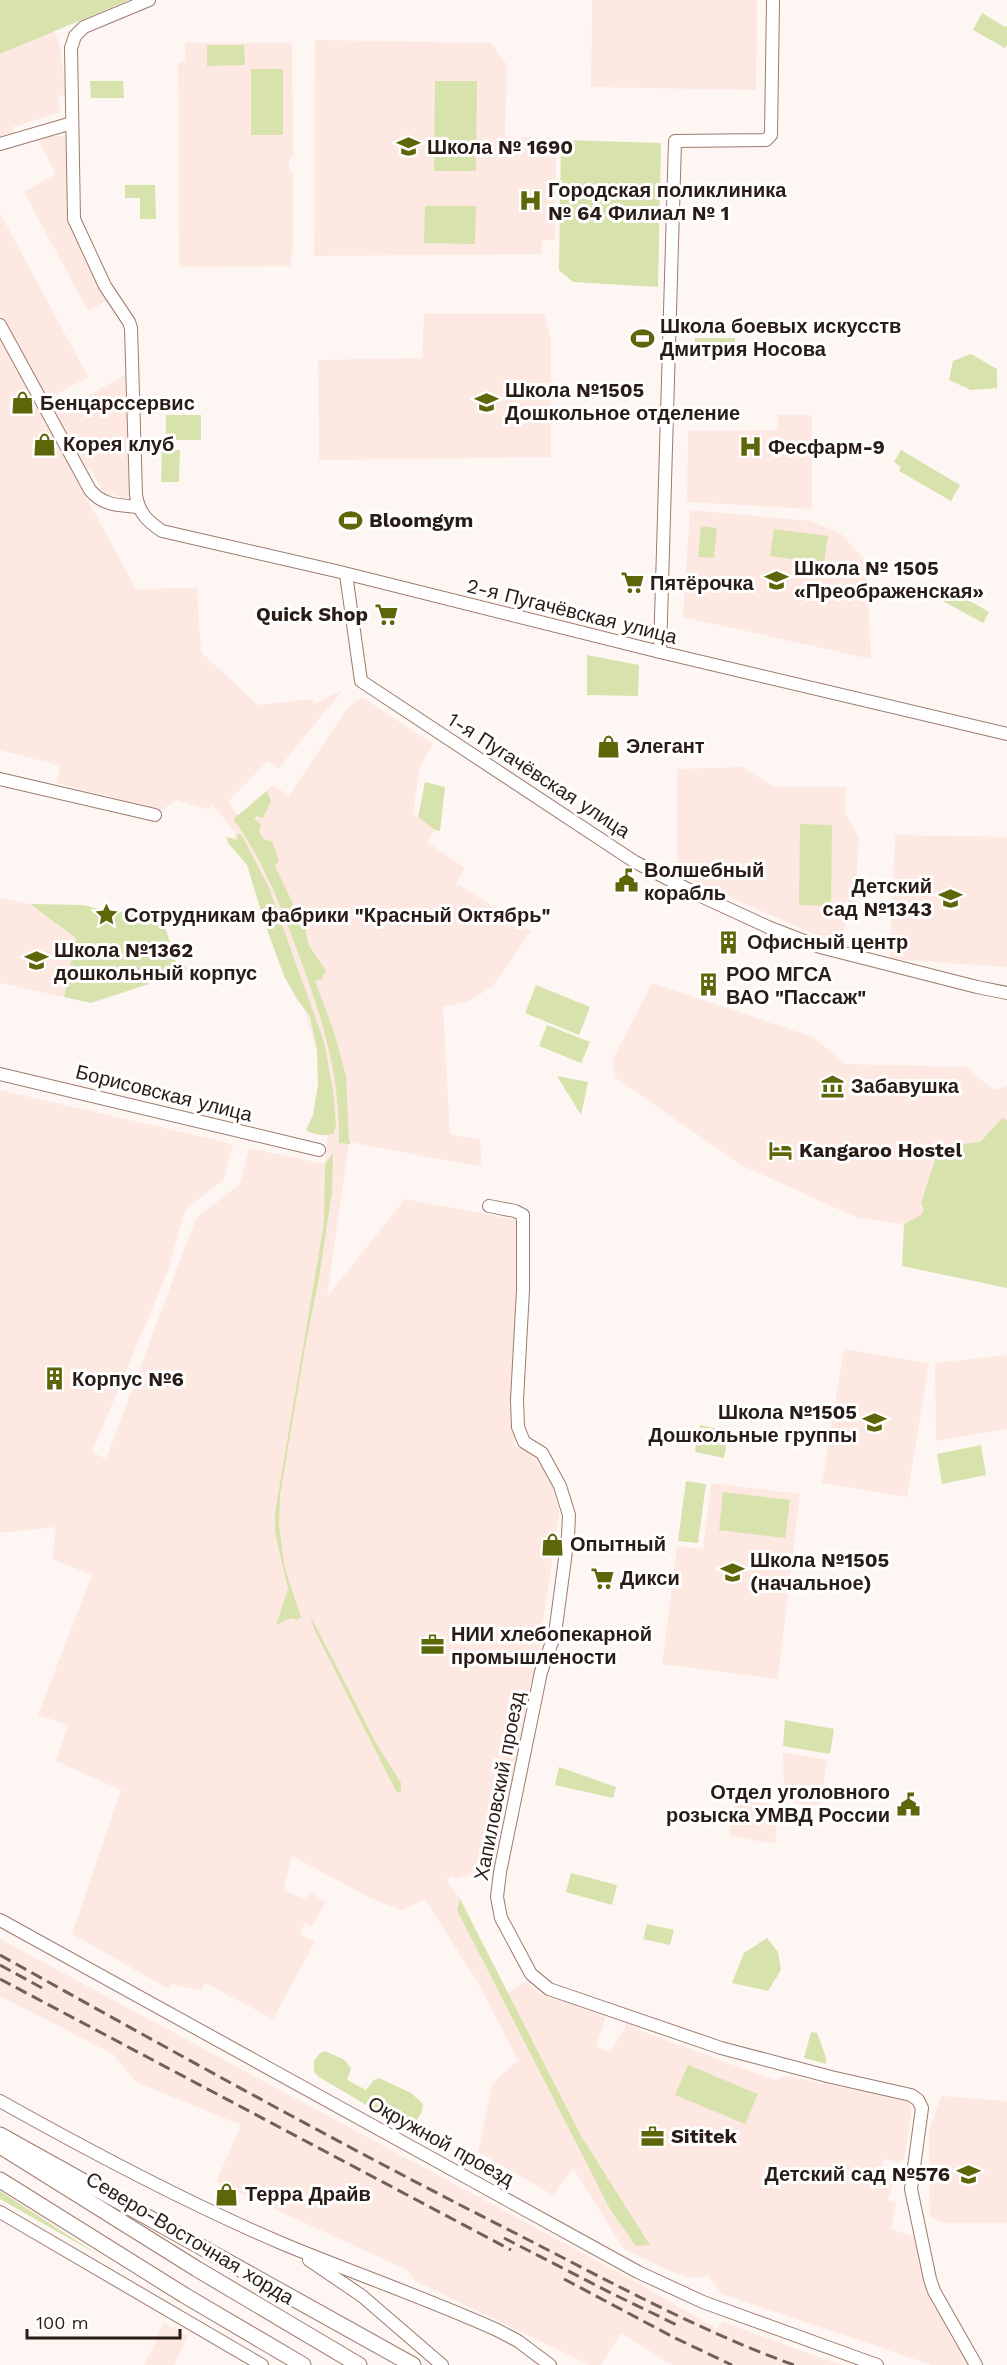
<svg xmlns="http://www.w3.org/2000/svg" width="1007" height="2365" font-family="'Work Sans',sans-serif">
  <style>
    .built { fill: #fde9e2 }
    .green { fill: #d8e2ac }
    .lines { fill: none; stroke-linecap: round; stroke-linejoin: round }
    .minor-casing { stroke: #9e7b6c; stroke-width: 14 }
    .major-casing { stroke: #9e7b6c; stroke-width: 17 }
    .minor { stroke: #fff; stroke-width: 12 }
    .major { stroke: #fff; stroke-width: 15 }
    .rail { stroke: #6d615c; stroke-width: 3; stroke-dasharray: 12 6; stroke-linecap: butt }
    .labels { text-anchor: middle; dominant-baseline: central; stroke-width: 6; stroke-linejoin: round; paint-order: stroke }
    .poi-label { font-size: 20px; font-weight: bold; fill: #291c16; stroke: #fff; text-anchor: start }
    .street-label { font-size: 20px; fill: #291c16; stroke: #fff }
  </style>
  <rect width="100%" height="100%" fill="#fef6f3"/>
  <g class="built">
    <polygon points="592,0 757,0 756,90 591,87"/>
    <polygon points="54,31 60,45 66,94 57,98 61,112 13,127 15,134 0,139 0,54"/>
    <polygon points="315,40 491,43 507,65 505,137 556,138 555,240 542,240 542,254 314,256"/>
    <polygon points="185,43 292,43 293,157 289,160 289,169 293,173 293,249 290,266 179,267 178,62 185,62"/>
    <polygon points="41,136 68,136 70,224 106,301 88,311 24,192 56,174 37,138"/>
    <polygon points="0,213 88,377 48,399 0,316"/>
    <polygon points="424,314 544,314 551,340 551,457 319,460 318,360 422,358"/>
    <polygon points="0,339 136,589 197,588 201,652 258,705 313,699 314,704 343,690 278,769 268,761 228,802 238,815 273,785 289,796 346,710 362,697 433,744 420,766 413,813 435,830 427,842 465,868 456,883 531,931 493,986 469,1001 443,1007 450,1134 480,1140 482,1167 349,1142 327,1297 405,1199 517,1220 517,1283 511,1403 515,1446 530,1453 539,1461 554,1490 559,1513 535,1678 531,1679 512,1792 503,1796 498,1823 502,1824 495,1859 490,1867 483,1866 482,1874 469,1873 469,1875 455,1879 454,1876 446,1879 460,1899 508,1993 526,1981 537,1992 606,2017 596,2047 611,2052 627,2023 641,2031 775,2080 786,2076 908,2101 912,2108 904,2159 899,2162 884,2159 879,2176 894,2181 888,2200 896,2203 891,2229 917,2238 923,2279 970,2365 932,2365 722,2294 708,2276 690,2278 665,2269 624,2249 573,2168 553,2195 478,2152 492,2084 518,2060 478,1983 425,1899 402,1910 372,1899 292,1856 283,1890 307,1900 311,1893 326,1902 312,1926 305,1923 300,1934 315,1942 273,2019 205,1983 202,1991 172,1984 169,1989 72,1934 121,1790 56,1761 68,1725 38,1715 92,1575 52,1559 56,1527 0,1533 0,1090 233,1144 224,1179 185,1210 168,1271 92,1452 106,1459 196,1218 240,1184 249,1148 324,1164 329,1126 326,1082 268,889 233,841 235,832 212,804 210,810 176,800 162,810 56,783 61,766 0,750"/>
    <polygon points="125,375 131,496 124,499 113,494 107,499 90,467 83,471 56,414"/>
    <polygon points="778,415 812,415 812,509 687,502 688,431 778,430"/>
    <polygon points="690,510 810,521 840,533 866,561 871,659 683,617"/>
    <polygon points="742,767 775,787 846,787 845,813 859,837 855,906 837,944 677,874 677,769"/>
    <polygon points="895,835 1007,837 1007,967 890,959"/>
    <polygon points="0,898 30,904 76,938 64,997 0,983"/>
    <polygon points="652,983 813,1037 845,1064 966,1067 994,1090 1007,1086 1007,1120 1002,1118 931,1194 921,1215 904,1224 858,1218 741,1165 616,1078 612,1061"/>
    <polygon points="844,1349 929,1363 907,1497 822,1483"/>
    <polygon points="1007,1355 1007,1429 936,1441 935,1363"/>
    <polygon points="711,1483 800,1494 778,1679 662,1664 677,1546 703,1549"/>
    <polygon points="783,1752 827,1760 820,1807 784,1801"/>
    <polygon points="735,1799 775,1805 776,1844 729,1836"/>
    <polygon points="0,1939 640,2284 717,2329 723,2322 841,2365 672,2365 621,2333 601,2365 590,2365 415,2281 407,2270 216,2182 241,2125 136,2082 113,2054 0,1996"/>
    <polygon points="941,2096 1007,2101 1007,2223 945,2223 930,2217 929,2131"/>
    <polygon points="164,2323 188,2336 174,2365 144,2365"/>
  </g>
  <g class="green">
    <polygon points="0,0 129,0 0,54"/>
    <polygon points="982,13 1005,27 1007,26 1007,45 1005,48 973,30"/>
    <polygon points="207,45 244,45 245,65 207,66"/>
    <rect x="251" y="69" width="32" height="66"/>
    <polygon points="90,81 123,81 124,98 91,98"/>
    <polygon points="435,81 477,81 476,171 434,171"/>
    <polygon points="561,140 661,143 658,287 573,282 559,270"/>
    <polygon points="125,185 155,185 156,219 140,219 140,198 125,198"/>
    <polygon points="425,206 476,206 475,244 424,243"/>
    <polygon points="695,338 735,338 735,355 695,354"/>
    <polygon points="971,354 997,369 997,388 971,390 949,380 953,361"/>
    <rect x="166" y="415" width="35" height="25"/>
    <polygon points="162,450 180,450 179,482 161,482"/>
    <polygon points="901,450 960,485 951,501 899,471 901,467 894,462"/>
    <polygon points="701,526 717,528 714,558 698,557"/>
    <polygon points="774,529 828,536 824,564 770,556"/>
    <polygon points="949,589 989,612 983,623 943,601"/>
    <polygon points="587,655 639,665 638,696 587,695"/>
    <polygon points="425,782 445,787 440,831 435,830 418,817"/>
    <path d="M267,791L271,801L263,818L257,816L254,819L261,824L259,832L264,839L272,842L279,860L275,866L306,931L308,944L326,971L321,980L315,981L334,1032L346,1076L349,1141L351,1144L339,1143C340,1070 321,1015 296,947C279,902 263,860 234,820L235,817C243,813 257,798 267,791Z"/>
    <polygon points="800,824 832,825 831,906 799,905"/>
    <path d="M238,833L243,837L269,888L324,1042L333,1090L336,1124L334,1133C324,1137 315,1135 306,1130L313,1115L318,1085L317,1049L310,1016L297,999L284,976L265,924L247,865L228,843L227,837L237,840Z"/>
    <polygon points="30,904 84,905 113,913 114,910 158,921 161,928 165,927 177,965 183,964 187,968 183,977 162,983 159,975 147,978 149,984 91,1003 64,997 76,938"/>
    <polygon points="536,985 590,1007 579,1035 525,1013"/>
    <polygon points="547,1025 590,1042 581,1063 539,1046"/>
    <polygon points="557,1076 588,1082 581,1115"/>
    <polygon points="1002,1118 1007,1120 1007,1288 902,1266 904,1224 921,1215 924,1209 921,1203 938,1151 948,1146 980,1142"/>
    <polygon points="333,1153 332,1192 319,1278 304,1353 280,1495 279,1525 285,1569 301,1617 297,1620 291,1618 276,1625 288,1589 275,1532 275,1513 324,1223 325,1164"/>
    <polygon points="700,1425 729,1431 724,1458 695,1452"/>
    <polygon points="981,1445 986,1475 942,1484 937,1454"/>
    <polygon points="686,1481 706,1484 698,1543 678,1541"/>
    <polygon points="723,1492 790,1500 785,1538 719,1530"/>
    <polygon points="310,1615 375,1741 401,1783 401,1793 396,1791 314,1629"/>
    <polygon points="785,1720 834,1729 830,1754 783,1746"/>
    <polygon points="559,1767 616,1787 613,1798 555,1785"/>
    <polygon points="571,1873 617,1885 612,1905 566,1892"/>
    <polygon points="460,1899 581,2136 650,2245 636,2246 611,2211 457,1910"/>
    <polygon points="647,1924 674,1930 670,1945 643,1939"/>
    <polygon points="767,1938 778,1952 781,1970 768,1991 732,1983 744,1953"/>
    <polygon points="811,2032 817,2033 826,2058 826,2064 804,2058"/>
    <polygon points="325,2051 345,2060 351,2069 347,2080 366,2090 374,2080 379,2078 411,2093 423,2104 421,2114 411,2127 405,2128 319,2077 314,2072 314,2061 320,2053"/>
    <polygon points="688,2065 758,2094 745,2124 675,2095"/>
    <polygon points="0,2191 100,2256 0,2199"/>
  </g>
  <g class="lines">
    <defs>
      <g id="minor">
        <path d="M149,0L84,27L75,36L71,48L74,219L105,286L129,322L131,328L136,495C139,513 147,521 162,531L336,571L660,652L1007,734"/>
        <polyline points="0,144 72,123"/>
        <path d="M0,325L90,490C103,506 119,505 138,507"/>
        <polyline points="346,574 361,681 635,862 703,897 768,927 820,947 977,987 1007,993"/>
        <polyline points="660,652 675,141 766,140 771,135 773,0"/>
        <polyline points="0,779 155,815"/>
        <polyline points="0,1074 319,1150"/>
        <polyline points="489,1206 515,1211 523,1215 523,1290 517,1400 518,1427 524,1442 542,1453 560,1486 569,1515 568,1536 555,1634 541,1672 500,1872 497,1897 501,1918 531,1974 549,1989 721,2048 831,2077 911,2095 918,2100 922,2108 911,2189 930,2279 934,2291 976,2365"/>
        <polyline points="0,1920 638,2272 703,2302 877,2365"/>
        <path d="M0,2101C91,2152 185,2202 281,2243C353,2273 426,2298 497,2330L518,2341L550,2365"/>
        <polyline points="0,2212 262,2365"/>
        <polyline points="309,2260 362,2296 442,2365"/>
      </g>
      <g id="major">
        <polyline points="0,2135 413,2365"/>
        <polyline points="0,2146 197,2269 359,2365"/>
        <polyline points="0,2180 184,2295 303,2365"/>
      </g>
    </defs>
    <use href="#minor" class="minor-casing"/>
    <use href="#major" class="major-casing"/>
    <use href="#minor" class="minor"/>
    <use href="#major" class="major"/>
    <g class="rail">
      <path d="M0,1955C170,2050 341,2145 515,2233C607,2280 697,2330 794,2365"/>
      <polyline points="0,1965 42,1988"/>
      <polyline points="0,1979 511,2250"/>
      <polyline points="504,2238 613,2294 681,2327"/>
      <polyline points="564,2279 675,2338 732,2365"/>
    </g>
  </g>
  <defs>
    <symbol id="school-bare" viewBox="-9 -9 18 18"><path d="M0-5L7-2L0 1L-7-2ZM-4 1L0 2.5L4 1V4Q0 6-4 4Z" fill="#5d6709" stroke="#fff" stroke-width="2.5" paint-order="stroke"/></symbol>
    <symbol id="hospital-bare" viewBox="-9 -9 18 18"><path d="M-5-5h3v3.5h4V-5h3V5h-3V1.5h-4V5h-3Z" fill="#5d6709" stroke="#fff" stroke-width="2.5" paint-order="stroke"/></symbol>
    <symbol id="stadium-bare" viewBox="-9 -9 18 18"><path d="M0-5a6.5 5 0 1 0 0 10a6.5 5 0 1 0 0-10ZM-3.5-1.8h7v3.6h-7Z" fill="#5d6709" stroke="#fff" stroke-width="2.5" paint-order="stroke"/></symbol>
    <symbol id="shop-bare" viewBox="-9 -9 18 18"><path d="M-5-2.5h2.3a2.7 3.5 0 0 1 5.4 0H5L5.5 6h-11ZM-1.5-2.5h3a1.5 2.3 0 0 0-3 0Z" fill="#5d6709" stroke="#fff" stroke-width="2.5" paint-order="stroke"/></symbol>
    <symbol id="supermarket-bare" viewBox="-9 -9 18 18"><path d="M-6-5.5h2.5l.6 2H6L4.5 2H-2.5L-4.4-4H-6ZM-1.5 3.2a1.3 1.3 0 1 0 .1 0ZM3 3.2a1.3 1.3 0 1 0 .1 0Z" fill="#5d6709" stroke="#fff" stroke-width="2.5" paint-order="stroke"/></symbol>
    <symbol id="civic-bare" viewBox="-9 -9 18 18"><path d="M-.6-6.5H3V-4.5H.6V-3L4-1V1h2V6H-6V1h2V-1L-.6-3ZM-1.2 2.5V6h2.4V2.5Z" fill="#5d6709" stroke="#fff" stroke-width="2.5" paint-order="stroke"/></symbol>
    <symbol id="sight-bare" viewBox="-9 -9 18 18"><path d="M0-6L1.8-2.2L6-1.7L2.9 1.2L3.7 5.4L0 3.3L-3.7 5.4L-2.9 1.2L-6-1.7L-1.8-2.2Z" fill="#5d6709" stroke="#fff" stroke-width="2.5" paint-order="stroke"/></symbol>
    <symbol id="building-bare" viewBox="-9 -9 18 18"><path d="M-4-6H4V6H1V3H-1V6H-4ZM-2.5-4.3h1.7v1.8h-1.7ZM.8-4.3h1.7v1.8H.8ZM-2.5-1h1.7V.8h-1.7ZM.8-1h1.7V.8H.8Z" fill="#5d6709" stroke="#fff" stroke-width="2.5" paint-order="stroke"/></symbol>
    <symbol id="museum-bare" viewBox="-9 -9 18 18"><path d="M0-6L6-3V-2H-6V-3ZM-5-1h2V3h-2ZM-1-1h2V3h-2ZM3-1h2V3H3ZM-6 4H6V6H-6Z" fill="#5d6709" stroke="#fff" stroke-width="2.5" paint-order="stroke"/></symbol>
    <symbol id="hotel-bare" viewBox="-9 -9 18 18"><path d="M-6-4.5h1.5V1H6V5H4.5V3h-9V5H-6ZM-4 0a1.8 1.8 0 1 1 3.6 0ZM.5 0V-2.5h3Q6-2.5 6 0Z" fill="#5d6709" stroke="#fff" stroke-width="2.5" paint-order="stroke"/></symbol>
    <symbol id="office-bare" viewBox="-9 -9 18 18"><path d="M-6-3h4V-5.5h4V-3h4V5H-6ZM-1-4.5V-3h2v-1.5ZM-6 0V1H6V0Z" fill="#5d6709" stroke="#fff" stroke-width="2.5" paint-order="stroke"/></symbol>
  </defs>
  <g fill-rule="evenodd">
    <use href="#school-bare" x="392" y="130" width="33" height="33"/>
    <use href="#hospital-bare" x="514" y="184" width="33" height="33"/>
    <use href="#stadium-bare" x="626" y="322" width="33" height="33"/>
    <use href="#school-bare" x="470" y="386" width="33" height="33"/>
    <use href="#shop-bare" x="6" y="386" width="33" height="33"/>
    <use href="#shop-bare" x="28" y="428" width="33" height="33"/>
    <use href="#hospital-bare" x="734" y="430" width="33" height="33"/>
    <use href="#stadium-bare" x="334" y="504" width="33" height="33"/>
    <use href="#school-bare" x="760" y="564" width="33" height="33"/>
    <use href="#supermarket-bare" x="616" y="566" width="33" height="33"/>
    <use href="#supermarket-bare" x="370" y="598" width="33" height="33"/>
    <use href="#shop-bare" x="592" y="730" width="33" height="33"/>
    <use href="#civic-bare" x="610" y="864" width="33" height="33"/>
    <use href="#school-bare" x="934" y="882" width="33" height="33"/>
    <use href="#sight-bare" x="90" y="898" width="33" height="33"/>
    <use href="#building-bare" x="712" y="926" width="33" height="33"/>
    <use href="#school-bare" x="20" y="944" width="33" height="33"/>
    <use href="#building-bare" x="692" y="968" width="33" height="33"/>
    <use href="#museum-bare" x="816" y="1070" width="33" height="33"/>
    <use href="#hotel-bare" x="764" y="1134" width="33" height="33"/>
    <use href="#building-bare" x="38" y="1362" width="33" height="33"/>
    <use href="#school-bare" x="858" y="1406" width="33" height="33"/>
    <use href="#shop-bare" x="536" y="1528" width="33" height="33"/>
    <use href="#school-bare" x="716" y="1556" width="33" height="33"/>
    <use href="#supermarket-bare" x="586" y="1562" width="33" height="33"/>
    <use href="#office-bare" x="416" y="1628" width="33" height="33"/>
    <use href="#civic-bare" x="892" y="1788" width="33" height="33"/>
    <use href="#office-bare" x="636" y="2120" width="33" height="33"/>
    <use href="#school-bare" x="952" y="2158" width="33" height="33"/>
    <use href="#shop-bare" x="210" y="2178" width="33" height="33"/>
  </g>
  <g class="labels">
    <g class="poi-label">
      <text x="427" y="147">Школа № 1690</text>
      <text x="548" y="190">Городская поликлиника<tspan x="548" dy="23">№ 64 Филиал № 1</tspan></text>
      <text x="660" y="326">Школа боевых искусств<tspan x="660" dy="23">Дмитрия Носова</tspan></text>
      <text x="505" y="390">Школа №1505<tspan x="505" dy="23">Дошкольное отделение</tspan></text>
      <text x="40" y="403">Бенцарссервис</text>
      <text x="63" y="444">Корея клуб</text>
      <text x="768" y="447">Фесфарм-9</text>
      <text x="369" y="520">Bloomgym</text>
      <text x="794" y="568">Школа № 1505<tspan x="794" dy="23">«Преображенская»</tspan></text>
      <text x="650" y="583">Пятёрочка</text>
      <text x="368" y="614" text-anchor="end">Quick Shop</text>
      <text x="626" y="746">Элегант</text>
      <text x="644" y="870">Волшебный<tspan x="644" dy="23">корабль</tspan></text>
      <text x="932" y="886" text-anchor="end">Детский<tspan x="932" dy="23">сад №1343</tspan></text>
      <text x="124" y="915">Сотрудникам фабрики "Красный Октябрь"</text>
      <text x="747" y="942">Офисный центр</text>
      <text x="54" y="950">Школа №1362<tspan x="54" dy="23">дошкольный корпус</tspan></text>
      <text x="726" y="974">РОО МГСА<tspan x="726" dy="23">ВАО "Пассаж"</tspan></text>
      <text x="851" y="1086">Забавушка</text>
      <text x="799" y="1150">Kangaroo Hostel</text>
      <text x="72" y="1379">Корпус №6</text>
      <text x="857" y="1412" text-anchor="end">Школа №1505<tspan x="857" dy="23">Дошкольные группы</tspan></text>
      <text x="570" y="1544">Опытный</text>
      <text x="750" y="1560">Школа №1505<tspan x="750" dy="23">(начальное)</tspan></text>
      <text x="620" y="1578">Дикси</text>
      <text x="451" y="1634">НИИ хлебопекарной<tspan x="451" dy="23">промышлености</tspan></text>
      <text x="890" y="1792" text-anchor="end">Отдел уголовного<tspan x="890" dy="23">розыска УМВД России</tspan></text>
      <text x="671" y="2136">Sititek</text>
      <text x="950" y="2174" text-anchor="end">Детский сад №576</text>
      <text x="245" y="2194">Терра Драйв</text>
    </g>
    <g class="street-label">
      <text transform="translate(572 611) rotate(14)">2-я Пугачёвская улица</text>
      <text transform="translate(539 775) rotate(33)">1-я Пугачёвская улица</text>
      <text transform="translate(164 1093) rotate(14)">Борисовская улица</text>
      <text transform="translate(499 1786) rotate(-79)">Хапиловский проезд</text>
      <text transform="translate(441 2141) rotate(29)">Окружной проезд</text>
      <text transform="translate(190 2238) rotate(31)">Северо-Восточная хорда</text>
    </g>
  </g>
  <path d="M27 2329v9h153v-9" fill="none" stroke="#291c16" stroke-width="3"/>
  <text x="36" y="2329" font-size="18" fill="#291c16" stroke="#ffffff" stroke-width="4.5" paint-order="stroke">100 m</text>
</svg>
